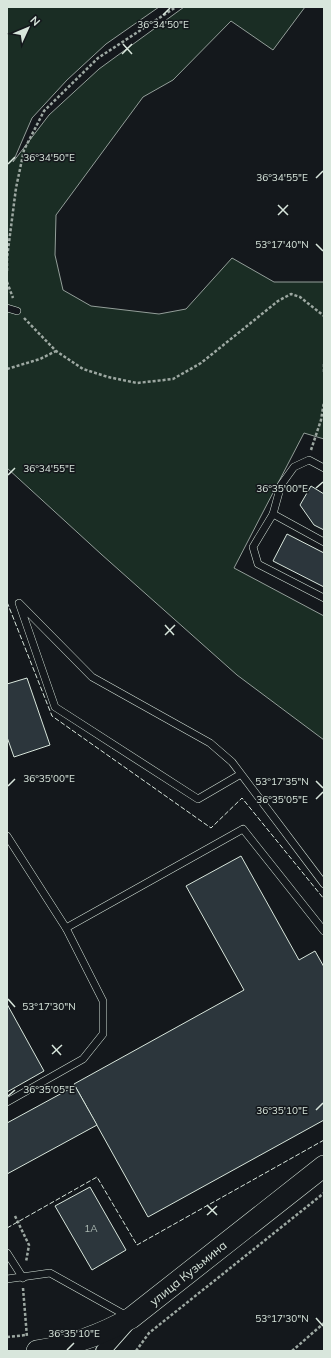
<svg xmlns="http://www.w3.org/2000/svg" width="331" height="1358" font-family="Mulish,sans-serif">
  <style>
    .green { fill: #1a2d24; stroke: #939e99 }
    .building { fill: #2c363c; stroke: #d8e6dc }
    .lines { fill: none; stroke-linecap: round; stroke-linejoin: round }
    .lane-casing { stroke: #d8e6dc; stroke-width: 8 }
    .street-casing { stroke: #d8e6dc; stroke-width: 16 }
    .secondary-casing { stroke: #d8e6dc; stroke-width: 22 }
    .path { stroke: #9da8a2; stroke-width: 2.5; stroke-dasharray: 3 2; stroke-linecap: butt }
    .lane { stroke: #14181c; stroke-width: 7 }
    .street { stroke: #14181c; stroke-width: 14 }
    .secondary { stroke: #14181c; stroke-width: 21 }
    .fence { stroke: #d8e6dc; stroke-width: 1; stroke-dasharray: 5 2; stroke-linecap: butt }
    .ticks { fill: none; stroke: #d8e6dc; stroke-width: 1.5 }
    .labels { text-anchor: middle; dominant-baseline: central; stroke-width: 3; stroke-linejoin: round; paint-order: stroke }
    .number-label { font-size: 10px; fill: #adbab4 }
    .street-label { font-size: 12px; fill: #d8e6dc; stroke: #14181c }
    .ticks-label { font-size: 10px; text-anchor: middle; fill: #d8e6dc; stroke: #14181c; stroke-width: 3; stroke-linejoin: round; paint-order: stroke }
  </style>
  <rect width="100%" height="100%" fill="#14181c"/>
  <polygon class="green" points="7,7 159,7 106,44 67,80 32,118 13,162 49,115 99,69 184,7 305,7 273,50 231,21 173,80 143,97 56,215 55,255 63,290 91,306 159,314 186,309 232,258 274,282 324,282 324,439 304,433 234,568 324,616 324,740 237,675 101,554 7,468"/>
  <g class="building">
    <polygon points="311,486 324,494 324,530 314,525 300,505"/>
    <polygon points="287,534 324,553 324,587 273,561"/>
    <polygon points="27,678 50,745 14,757 7,737 7,684"/>
    <polygon points="241,856 299,960 315,951 324,967 324,1120 148,1217 74,1084 244,990 186,886"/>
    <polygon points="7,1004 44,1071 7,1092"/>
    <polygon points="75,1086 97,1125 7,1174 7,1123"/>
    <polygon points="90,1187 126,1250 92,1270 55,1206"/>
  </g>
  <g class="lines">
    <defs>
      <g id="lane">
        <polyline points="7,308 17,311"/>
        <polyline points="324,468 309,460 294,467 281,485 273,514 324,542"/>
        <polyline points="273,514 253,547 258,564 324,598"/>
        <polyline points="241,774 198,799 55,707 19,603 92,677 210,743 232,762 324,884"/>
        <polyline points="7,836 66,928 103,1001 103,1034 83,1059 7,1102"/>
        <polyline points="66,928 243,829 324,931"/>
        <polyline points="7,1253 23,1278"/>
        <polyline points="7,1279 50,1273 127,1316"/>
      </g>
      <polyline id="street" points="103,1351 126,1325"/>
      <path id="secondary" d="M37,1351C70,1346 101,1335 131,1318L324,1166"/>
    </defs>
    <use href="#lane" class="lane-casing"/>
    <use href="#street" class="street-casing"/>
    <use href="#secondary" class="secondary-casing"/>
    <g class="path">
      <polyline points="7,271 7,258 16,188 24,150 44,111 98,58 176,7"/>
      <polyline points="7,282 13,298"/>
      <polyline points="24,318 56,351 83,369 108,377 137,383 173,379 201,363 278,301 291,294 300,297 324,316"/>
      <polyline points="324,364 324,373"/>
      <polyline points="7,369 40,359 56,351"/>
      <polyline points="311,450 321,420 324,402"/>
      <polyline points="15,1216 29,1245 26,1262"/>
      <polyline points="23,1288 27,1337"/>
      <polyline points="7,1337 26,1335"/>
      <polyline points="136,1351 149,1333 324,1193"/>
      <polyline points="292,1351 324,1323"/>
    </g>
    <use href="#lane" class="lane"/>
    <use href="#street" class="street"/>
    <use href="#secondary" class="secondary"/>
    <g class="fence">
      <polyline points="7,602 52,716 211,828 242,798 324,899"/>
      <polyline points="7,1228 97,1177 137,1245 324,1140"/>
    </g>
  </g>
  <path class="ticks" d="M163,15L170,8M123,44L132,54M122,54L132,44M8,164L15,157M316,178L323,171M278,205L288,215M278,215L288,205M316,244L323,251M8,475L15,468M316,488L323,482M165,625L174,635M165,635L175,625M316,781L323,788M8,786L15,779M316,799L323,792M8,999L15,1007M52,1045L61,1055M52,1054L62,1045M8,1096L15,1090M316,1110L323,1103M207,1205L217,1215M207,1215L217,1206M316,1318L323,1326M67,1350L74,1343"/>
  <g class="labels">
    <g class="number-label">
      <text x="91" y="1228">1А</text>
    </g>
    <g class="street-label">
      <text transform="translate(188 1273) rotate(-39)">улица Кузьмина</text>
    </g>
  </g>
  <g class="ticks-label">
    <text x="163" y="28">36°34'50"E</text>
    <text x="49" y="161">36°34'50"E</text>
    <text x="282" y="181">36°34'55"E</text>
    <text x="282" y="248">53°17'40"N</text>
    <text x="49" y="472">36°34'55"E</text>
    <text x="282" y="492">36°35'00"E</text>
    <text x="49" y="782">36°35'00"E</text>
    <text x="282" y="785">53°17'35"N</text>
    <text x="282" y="803">36°35'05"E</text>
    <text x="49" y="1010">53°17'30"N</text>
    <text x="49" y="1093">36°35'05"E</text>
    <text x="282" y="1114">36°35'10"E</text>
    <text x="282" y="1322">53°17'30"N</text>
    <text x="74" y="1337">36°35'10"E</text>
  </g>
  <rect width="331" height="1358" fill="none" stroke="#d8e6dc" stroke-width="16"/>
  <g transform="translate(28 28) rotate(46)" stroke="#14181c" stroke-width="3" paint-order="stroke">
  <path d="M0-3L7 15L0 10L-7 15Z" fill="#d8e6dc"/>
  <text y="-6" font-size="11" font-weight="bold" text-anchor="middle" fill="#d8e6dc">N</text>
  </g>
</svg>
